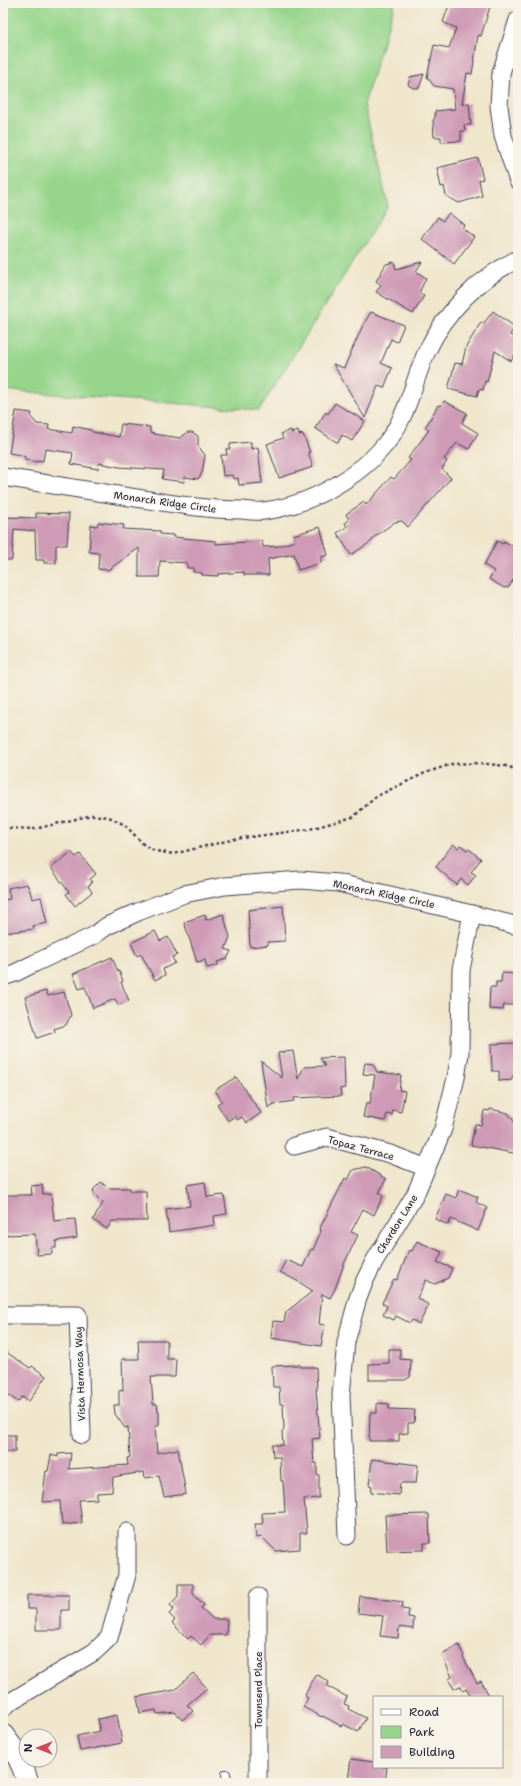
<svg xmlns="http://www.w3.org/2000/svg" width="521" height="1786" font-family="'Shantell Sans',sans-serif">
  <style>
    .green { fill: #96d58b; stroke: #5c7c63 }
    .building { fill: #ce9ab5 }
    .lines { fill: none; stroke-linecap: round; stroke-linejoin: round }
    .service-casing { stroke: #413f51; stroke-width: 10 }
    .minor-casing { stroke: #413f51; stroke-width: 19 }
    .tertiary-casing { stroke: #413f51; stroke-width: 23 }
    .path { stroke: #413f51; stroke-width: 2.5; stroke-dasharray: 3 3; stroke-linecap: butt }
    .service { stroke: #fff; stroke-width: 8 }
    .minor { stroke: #fff; stroke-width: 17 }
    .tertiary { stroke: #fff; stroke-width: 21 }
    .labels { text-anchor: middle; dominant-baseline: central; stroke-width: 3; stroke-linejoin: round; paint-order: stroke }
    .street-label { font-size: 10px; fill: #22223b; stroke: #f7f3e8 }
  </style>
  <rect width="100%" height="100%" fill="#f7f3e8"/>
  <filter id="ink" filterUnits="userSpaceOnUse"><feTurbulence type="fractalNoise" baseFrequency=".025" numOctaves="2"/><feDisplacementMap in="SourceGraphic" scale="8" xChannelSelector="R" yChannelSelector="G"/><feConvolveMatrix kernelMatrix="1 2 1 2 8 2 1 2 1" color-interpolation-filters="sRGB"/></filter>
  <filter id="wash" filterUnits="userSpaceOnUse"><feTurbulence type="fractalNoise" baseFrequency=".012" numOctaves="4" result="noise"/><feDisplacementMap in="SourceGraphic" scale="16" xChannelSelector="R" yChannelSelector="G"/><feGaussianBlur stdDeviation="0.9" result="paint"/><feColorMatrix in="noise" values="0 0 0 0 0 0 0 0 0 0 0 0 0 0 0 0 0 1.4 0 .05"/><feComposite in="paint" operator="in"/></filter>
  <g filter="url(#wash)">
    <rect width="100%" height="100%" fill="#f0e6cc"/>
    <polygon class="green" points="3,3 395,3 364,104 388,206 259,410 3,390"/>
    <g id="blocks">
      <g class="building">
        <polygon points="452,3 491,3 481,36 478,35 472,74 467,73 462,104 469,103 471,125 464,125 465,131 461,131 461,141 441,142 441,137 434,137 433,121 435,117 435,111 455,109 453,89 434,86 427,77 434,45 449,48 456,28 443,22 449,5 451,6"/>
        <polygon points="424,74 419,88 413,88 408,85 410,77"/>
        <polygon points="478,158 483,179 479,180 482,196 459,203 446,196 444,186 441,187 437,168"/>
        <polygon points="449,213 464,225 462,228 474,237 454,264 422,239 438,217 443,221"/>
        <polygon points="394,262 396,269 422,262 416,271 426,278 419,293 424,296 413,314 376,292 381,285 376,281 386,264"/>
        <polygon points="493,311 515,327 510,335 518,340 518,349 511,361 495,351 487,382 485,381 483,390 479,389 477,396 448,389 455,363 462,364 466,347 481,322 484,323"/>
        <polygon points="371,312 404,325 397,342 391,339 381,363 392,368 384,388 378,386 365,418 333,364 344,368 363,325"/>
        <polygon points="444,401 467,413 462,423 478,433 469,449 457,443 444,459 447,461 442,469 451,478 408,527 402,521 395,522 374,537 372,541 351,555 337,533 347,527 345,523 349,520 346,514 364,502 366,505 391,477 394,479 411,460 408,458 429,430 425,428 438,405 441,406"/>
        <polygon points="335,403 365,421 352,441 342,435 338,443 315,428 326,412 328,414"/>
        <polygon points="16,411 32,413 31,417 37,424 49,425 48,429 72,433 73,426 91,430 93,432 119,437 121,424 150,427 150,432 154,433 154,434 180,438 188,432 192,432 198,436 198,446 205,455 202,473 198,479 185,477 184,482 162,479 164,470 119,467 99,463 98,469 71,464 73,453 45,449 43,461 38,460 38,462 25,460 25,457 21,455 9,453"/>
        <polygon points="291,430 292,433 298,431 299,435 303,434 310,452 308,452 313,467 279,478 267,444 283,438 281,434"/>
        <polygon points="251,442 251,449 258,447 262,483 239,485 238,478 233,479 232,475 223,476 221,455 227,455 226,449 230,449 230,444"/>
        <polygon points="36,513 69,514 67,545 56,545 56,563 44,563 44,560 36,560 35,531 14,529 12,560 3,560 3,517 36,518"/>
        <polygon points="98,522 124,525 123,529 160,531 160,534 173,535 173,537 216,541 216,544 262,541 263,547 279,546 295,541 293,535 320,527 328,555 321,557 321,563 298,570 294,554 268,559 269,575 244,575 244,572 218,574 218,576 202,575 202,573 193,572 194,568 187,568 187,563 160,561 159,577 139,577 139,548 108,570 98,569 99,553 89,552 91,525 97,526"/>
        <polygon points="497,541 503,544 504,541 518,549 518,571 509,587 504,588 489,579 494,571 484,565"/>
        <polygon points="453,844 458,848 460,845 467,850 469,849 481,859 471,872 476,875 468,885 461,879 457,885 436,867"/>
        <polygon points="71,852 76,857 80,854 96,874 90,879 92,883 88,886 92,892 75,906 66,894 69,892 51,868"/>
        <polygon points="27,884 28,887 29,887 32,899 41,897 47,923 33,926 34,929 3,933 3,900 10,899 8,888"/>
        <polygon points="283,906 285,941 268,942 268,945 250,947 248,910"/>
        <polygon points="223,914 230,937 225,949 231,951 227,959 217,962 218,965 207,968 205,960 197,962 184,922 205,915 206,920"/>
        <polygon points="155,931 160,941 168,937 177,955 172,957 175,963 163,969 165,975 155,980 141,954 137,956 131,943"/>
        <polygon points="112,957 118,972 119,971 123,981 121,982 129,1001 118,1005 115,999 93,1008 85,987 79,989 73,974"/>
        <polygon points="502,973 518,974 518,1005 504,1005 503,1010 489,1009 490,987 496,987 496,982 501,982"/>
        <polygon points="46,991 48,996 64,992 71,1015 66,1025 54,1029 55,1032 37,1038 25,997"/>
        <polygon points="518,1043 518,1075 512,1076 512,1080 499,1081 499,1071 492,1071 491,1044"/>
        <polygon points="293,1051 298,1079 304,1067 325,1066 320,1058 344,1057 345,1088 340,1089 341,1096 294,1098 294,1101 274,1104 268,1108 261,1061 282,1078 278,1053"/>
        <polygon points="365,1063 373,1064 377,1072 401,1075 399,1090 405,1091 401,1112 393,1110 392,1115 387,1114 385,1121 363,1117 366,1103 370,1103 375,1075 363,1074"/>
        <polygon points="236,1077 261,1113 247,1123 242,1117 237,1120 235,1116 228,1121 217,1104 222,1101 215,1090"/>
        <polygon points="490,1109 508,1113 516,1124 514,1134 518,1136 518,1152 514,1152 513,1153 471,1145 475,1124 481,1125 484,1111 485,1110 489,1111"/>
        <polygon points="366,1167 386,1179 379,1193 383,1196 374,1215 363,1209 351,1232 358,1235 344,1264 335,1289 330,1298 322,1294 319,1324 325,1325 321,1346 271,1338 273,1321 284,1322 286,1312 313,1291 299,1282 280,1272 286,1260 303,1267 311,1249 313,1250 321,1231 320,1228 345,1178 348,1180 353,1170"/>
        <polygon points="101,1182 108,1188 130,1188 130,1191 146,1191 147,1221 112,1221 107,1229 93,1220 103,1203 93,1193 94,1191 93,1190"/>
        <polygon points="205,1182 207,1197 224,1195 227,1214 214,1216 215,1225 169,1232 166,1209 190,1206 187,1185"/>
        <polygon points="42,1185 43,1194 51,1194 54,1221 75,1219 77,1238 56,1241 56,1248 52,1248 52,1254 37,1255 35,1234 3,1235 3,1195 32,1195 31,1186"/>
        <polygon points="459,1189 478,1197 476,1202 487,1208 478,1231 451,1219 448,1225 435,1219 446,1194 456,1198"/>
        <polygon points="417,1241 442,1252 437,1262 452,1268 448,1278 435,1284 426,1280 417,1298 429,1305 419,1324 412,1320 410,1323 396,1316 394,1320 383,1315 387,1306 382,1303 394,1279 397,1280 409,1250 412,1251"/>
        <polygon points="138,1340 167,1340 167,1359 176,1359 175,1377 151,1377 153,1404 157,1404 158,1411 159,1411 159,1426 155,1426 157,1453 178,1449 186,1494 164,1497 159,1476 145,1478 144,1472 113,1477 112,1492 97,1493 97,1499 79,1500 82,1523 62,1525 60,1501 42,1502 46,1471 48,1471 51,1455 58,1457 58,1454 71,1453 69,1469 128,1465 127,1458 130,1457 128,1427 125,1428 115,1414 114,1405 119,1405 119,1391 123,1390 122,1359 139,1359"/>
        <polygon points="389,1349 400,1349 400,1359 411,1360 410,1377 405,1380 369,1380 369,1364 389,1363"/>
        <polygon points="3,1350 30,1368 32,1366 46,1376 29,1401 22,1397 18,1402 3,1391"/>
        <polygon points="300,1365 300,1367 316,1367 317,1390 316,1390 320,1438 312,1439 314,1463 317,1463 317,1475 319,1475 319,1498 304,1499 307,1533 300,1533 300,1549 276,1551 262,1537 256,1538 255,1524 262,1524 263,1522 262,1513 285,1512 283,1481 281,1481 280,1457 273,1457 272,1445 283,1445 282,1432 284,1429 283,1404 280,1404 279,1387 273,1387 272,1366"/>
        <polygon points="377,1403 389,1404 389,1409 415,1410 414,1423 408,1423 408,1433 399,1434 399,1441 369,1441 370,1413 377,1413"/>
        <rect x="3" y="1435" width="12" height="17"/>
        <polygon points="372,1459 418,1465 416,1483 400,1483 399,1495 371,1492 372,1486 369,1485"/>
        <polygon points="429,1514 430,1543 424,1543 424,1550 387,1551 385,1515"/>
        <polygon points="178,1584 193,1584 193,1594 204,1605 201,1608 213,1619 227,1619 226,1635 210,1635 201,1645 191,1636 188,1639 172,1623 175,1620 169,1614 174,1609 170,1605 178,1596"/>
        <polygon points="27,1595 69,1595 69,1610 61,1610 61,1630 36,1630 36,1609 27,1609"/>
        <polygon points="360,1596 403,1602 402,1609 409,1610 408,1617 414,1618 413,1629 399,1627 398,1638 380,1636 383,1616 358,1613"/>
        <polygon points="459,1645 464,1656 463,1657 477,1683 481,1681 490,1697 471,1697 466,1689 463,1691 460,1686 454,1689 448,1679 452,1677 442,1655"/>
        <polygon points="193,1673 207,1688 187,1705 193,1711 182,1720 175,1712 157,1714 156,1710 140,1713 137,1697 175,1690"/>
        <polygon points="316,1674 329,1682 327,1686 347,1697 344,1704 349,1706 348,1709 366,1718 358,1732 343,1724 341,1726 323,1716 322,1717 303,1707 308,1698 305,1696 306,1693"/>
        <polygon points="117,1715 122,1743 80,1751 77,1736 100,1731 98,1719"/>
        <polygon points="351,1759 374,1762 374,1767 387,1767 385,1783 368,1783 348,1780"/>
      </g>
    </g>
  </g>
  <g filter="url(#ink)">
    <use href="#blocks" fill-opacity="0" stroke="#413f51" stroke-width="1"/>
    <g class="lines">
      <defs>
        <polyline id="service" points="226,1774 228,1783"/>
        <g id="minor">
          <polyline points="518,20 501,73 499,106 503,136 518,181"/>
          <path d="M3,477C52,485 100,492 149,500C180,505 210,510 242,510C249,511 257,512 264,511C317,504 380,467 402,417C412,396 417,372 427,351C446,311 479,278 518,259"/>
          <polyline points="3,977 15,973 35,963 93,936 107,926 138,912 184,894 225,886 300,880 338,883 472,914 518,926"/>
          <polyline points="294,1146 327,1137 390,1154 427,1168"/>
          <polyline points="3,1315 78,1315 82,1435"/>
          <polyline points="347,1536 341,1395 346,1342 357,1301 365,1280 375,1260 415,1195 443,1129 456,1078 460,1053 461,970 472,914"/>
          <polyline points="3,1708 10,1702 94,1652 109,1638 127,1575 127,1532"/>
          <polyline points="258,1783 258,1597"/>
        </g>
        <path id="tertiary" d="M3,1735C15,1749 23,1765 28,1783"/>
      </defs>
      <use href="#service" class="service-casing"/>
      <use href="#minor" class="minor-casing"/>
      <use href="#tertiary" class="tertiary-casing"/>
      <polyline class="path" points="3,828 35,829 92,815 109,817 125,825 144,845 155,851 173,854 235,839 310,829 353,817 377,796 425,773 452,764 479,763 506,766 518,770"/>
      <use href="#service" class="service"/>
      <use href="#minor" class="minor"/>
      <use href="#tertiary" class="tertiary"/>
    </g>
  </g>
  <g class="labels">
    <g class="street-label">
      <text transform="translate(165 502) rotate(8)">Monarch Ridge Circle</text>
      <text transform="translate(384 894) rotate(12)">Monarch Ridge Circle</text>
      <text transform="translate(361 1148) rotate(15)">Topaz Terrace</text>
      <text transform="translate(397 1224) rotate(-58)">Chardon Lane</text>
      <text transform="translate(80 1374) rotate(-92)">Vista Hermosa Way</text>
      <text transform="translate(258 1690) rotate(-90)">Townsend Place</text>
    </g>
  </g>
  <rect width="521" height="1786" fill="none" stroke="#f7f3e8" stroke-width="16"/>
  <rect x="373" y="1696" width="130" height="72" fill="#f7f3e8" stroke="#a29fa3"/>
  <rect x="381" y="1709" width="20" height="6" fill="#ffffff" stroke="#a29fa3"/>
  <text x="409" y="1716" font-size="12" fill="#22223b">Road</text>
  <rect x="381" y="1726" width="20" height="12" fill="#96d58b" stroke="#a29fa3"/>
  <text x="409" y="1736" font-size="12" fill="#22223b">Park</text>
  <rect x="381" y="1746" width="20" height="12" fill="#ce9ab5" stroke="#a29fa3"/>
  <text x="409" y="1756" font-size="12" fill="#22223b">Building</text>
  <g transform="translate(38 1748) rotate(270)"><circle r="19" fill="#f7f3e8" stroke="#a29fa3"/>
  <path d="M0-3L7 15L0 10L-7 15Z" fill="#d1495b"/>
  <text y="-6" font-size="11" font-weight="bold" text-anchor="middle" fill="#22223b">N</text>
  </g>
</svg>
